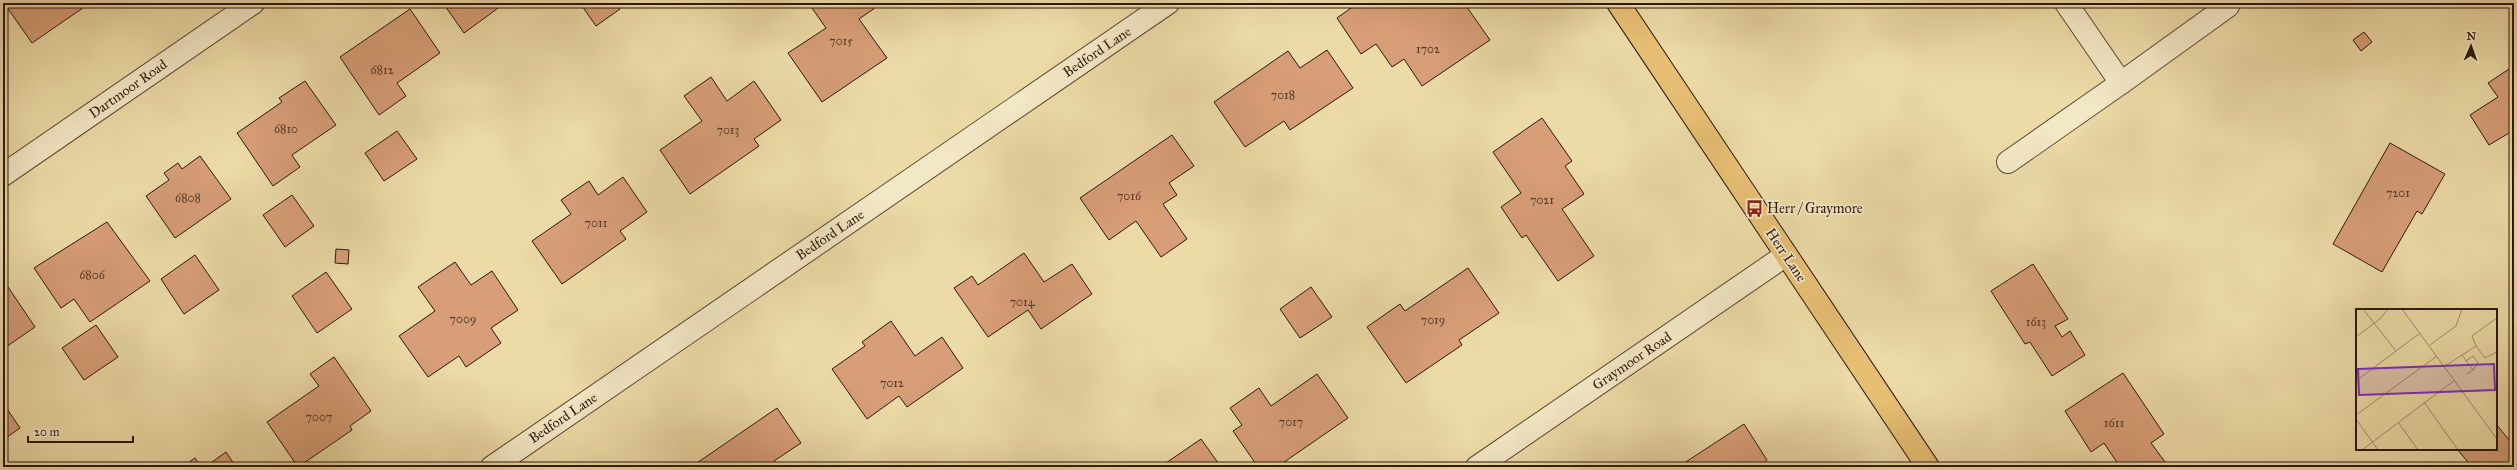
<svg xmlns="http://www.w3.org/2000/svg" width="2517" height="470" font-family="'IM FELL Great Primer',serif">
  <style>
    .building { fill: #d79e77; stroke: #2c170d }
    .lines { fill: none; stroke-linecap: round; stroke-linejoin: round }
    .minor-casing { stroke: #5c4834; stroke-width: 24 }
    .major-casing { stroke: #2c170d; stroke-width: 24 }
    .minor { stroke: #f3e8c6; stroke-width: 22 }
    .major { stroke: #e6be74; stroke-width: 22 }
    .labels { text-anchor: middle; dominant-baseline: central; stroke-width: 3.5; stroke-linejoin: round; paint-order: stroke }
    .number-label { font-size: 12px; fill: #573928 }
    .street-label { font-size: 14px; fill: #2c170d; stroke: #f3e8c6 }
    .poi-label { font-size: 14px; fill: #2c170d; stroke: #f3e8c6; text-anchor: start }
    .inset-road { fill: none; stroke: #9f8d69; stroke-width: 1 }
    .view { fill: #7b2cbf; fill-opacity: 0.15; stroke: #7b2cbf; stroke-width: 2 }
    .inset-edge { fill: none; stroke: #2c170d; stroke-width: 2 }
  </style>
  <rect width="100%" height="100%" fill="#ecdba7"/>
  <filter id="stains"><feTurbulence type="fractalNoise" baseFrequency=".005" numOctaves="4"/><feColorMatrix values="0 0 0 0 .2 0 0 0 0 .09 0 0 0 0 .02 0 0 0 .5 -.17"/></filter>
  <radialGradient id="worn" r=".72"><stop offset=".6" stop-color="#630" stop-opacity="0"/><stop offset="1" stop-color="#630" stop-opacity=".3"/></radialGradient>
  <g class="building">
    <polygon points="4,3 90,3 32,43"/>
    <polygon points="443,3 505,3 464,33"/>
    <polygon points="580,3 616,3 620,9 596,26"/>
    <polygon points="819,3 882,3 859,19 887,58 822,102 788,53 826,28 812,8"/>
    <polygon points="1358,3 1464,3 1490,40 1422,86 1404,59 1392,67 1376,44 1361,54 1337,18"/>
    <polygon points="410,9 440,53 397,83 406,96 379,115 340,57"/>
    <polygon points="2364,32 2372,42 2361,51 2353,40"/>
    <polygon points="1327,50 1353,88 1290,130 1284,121 1245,147 1214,102 1288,51 1300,68"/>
    <polygon points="2509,69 2514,76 2514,130 2489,145 2470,115 2498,97 2488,83"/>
    <polygon points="711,77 727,101 754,81 781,120 754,139 759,146 690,194 660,150 702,121 684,96"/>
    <polygon points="305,81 336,125 292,155 300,167 273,186 237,133 282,102 279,98"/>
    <polygon points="1542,118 1572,161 1565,166 1584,194 1562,209 1594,256 1558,281 1526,235 1522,238 1501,207 1521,193 1493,152"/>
    <polygon points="397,131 417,159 384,181 365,153"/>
    <polygon points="1172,135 1194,166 1169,183 1177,195 1163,204 1187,239 1161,257 1136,221 1109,240 1080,198"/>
    <polygon points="2390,143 2445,174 2422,214 2417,211 2382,272 2333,244"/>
    <polygon points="200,156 231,199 175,238 146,196 169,180 164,173 178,163 182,169"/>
    <polygon points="623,177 647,212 620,231 626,239 562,284 532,241 571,214 561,200 589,181 598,195"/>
    <polygon points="292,195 314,226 285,247 263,215"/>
    <polygon points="107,222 150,281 90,322 74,299 61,308 34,268"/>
    <polygon points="336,249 349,250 348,264 335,263"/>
    <polygon points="1024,253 1044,282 1072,264 1092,294 1041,329 1028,310 988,337 954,288 972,276 978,285"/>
    <polygon points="195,255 219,290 184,314 161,279"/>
    <polygon points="455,262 471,285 492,271 518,310 491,328 501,343 466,367 459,356 428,377 399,336 435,311 418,287"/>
    <polygon points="2033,264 2068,319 2055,326 2062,337 2070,331 2085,355 2052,376 2030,342 2025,344 1991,291"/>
    <polygon points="1468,268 1499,313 1459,340 1462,345 1406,383 1367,327 1400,304 1405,311"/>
    <polygon points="326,272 352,309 317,333 292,296"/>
    <polygon points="6,284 35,327 3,349 3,286"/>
    <polygon points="1311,287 1332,317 1300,338 1280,309"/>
    <polygon points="891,321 915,356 942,337 963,368 907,407 899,396 867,419 832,369 865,346 862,342"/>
    <polygon points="96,325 118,357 84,380 62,348"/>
    <polygon points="334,357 371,411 350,426 352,430 298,467 267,422 319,386 310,374"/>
    <polygon points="2123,373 2164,434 2151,443 2165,462 2158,467 2120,467 2104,443 2091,452 2065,411"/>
    <polygon points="1317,374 1348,418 1277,467 1258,467 1233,431 1242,425 1230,408 1259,388 1271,406"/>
    <polygon points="3,403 20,428 3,440"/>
    <polygon points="777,408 801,443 774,461 778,467 691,467"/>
    <polygon points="1744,424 1767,460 1758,467 1678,467"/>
    <polygon points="2496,424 2514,446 2514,463 2509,467 2472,467 2457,449 2496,449"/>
    <polygon points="1201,439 1221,467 1160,467"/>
    <polygon points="226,452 236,467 205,467"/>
    <polygon points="195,458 201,467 182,467"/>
  </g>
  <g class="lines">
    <defs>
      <g id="minor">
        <polyline points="2121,83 2228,6 2229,3"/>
        <polyline points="2008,162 2121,83 2066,3"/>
        <polyline points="3,175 253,3"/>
        <polyline points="492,467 1168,3"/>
        <polyline points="1477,467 1786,255"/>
      </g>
      <polyline id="major" points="1618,3 1928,467"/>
    </defs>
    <use href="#minor" class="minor-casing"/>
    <use href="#major" class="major-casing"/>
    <use href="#minor" class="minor"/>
    <use href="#major" class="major"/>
  </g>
  <defs>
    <symbol id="bus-bare" viewBox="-9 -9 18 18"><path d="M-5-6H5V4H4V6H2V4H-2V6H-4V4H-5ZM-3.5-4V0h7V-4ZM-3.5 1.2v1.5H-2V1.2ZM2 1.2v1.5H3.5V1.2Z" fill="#8f2418" stroke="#f3e8c6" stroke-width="2.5" paint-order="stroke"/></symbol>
  </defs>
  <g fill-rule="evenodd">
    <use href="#bus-bare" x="1742" y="196" width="25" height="25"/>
  </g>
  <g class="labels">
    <g class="number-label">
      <text x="841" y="41">7015</text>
      <text x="1428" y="49">1702</text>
      <text x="382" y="70">6812</text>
      <text x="1283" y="95">7018</text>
      <text x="286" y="129">6810</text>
      <text x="728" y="130">7013</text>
      <text x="2398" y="193">7201</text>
      <text x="1129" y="196">7016</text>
      <text x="188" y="198">6808</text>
      <text x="1542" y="200">7021</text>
      <text x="596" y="223">7011</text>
      <text x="92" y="275">6806</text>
      <text x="1022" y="302">7014</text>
      <text x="463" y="319">7009</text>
      <text x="1433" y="320">7019</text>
      <text x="2036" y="322">1613</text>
      <text x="892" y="383">7012</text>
      <text x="319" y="417">7007</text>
      <text x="1291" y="422">7017</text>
      <text x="2114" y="423">1611</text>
    </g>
    <g class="street-label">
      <text transform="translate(1097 52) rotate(-34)">Bedford Lane</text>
      <text transform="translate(128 89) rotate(-35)">Dartmoor Road</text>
      <text transform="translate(830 235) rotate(-34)">Bedford Lane</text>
      <text transform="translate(1786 255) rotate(56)">Herr Lane</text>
      <text transform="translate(1632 361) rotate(-34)">Graymoor Road</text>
      <text transform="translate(563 418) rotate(-34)">Bedford Lane</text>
    </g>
    <g class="poi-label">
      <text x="1767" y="208">Herr / Graymore</text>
    </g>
  </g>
  <g transform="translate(2356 309)">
    <rect width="141" height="141" fill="#ecdba7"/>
    <path class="inset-road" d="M7,0L40,42M46,0L141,130M0,28L24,10L32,0M74,36L100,17L106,0M120,37L129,49L141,43M106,46L117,61L111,65M110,52L117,47L122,54L117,61M89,57L120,37L116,27L141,9M0,72L64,24M68,93L102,141M0,106L81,47M0,110L22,141M42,113L62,141M6,141L99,71"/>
    <path class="view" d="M138,55L139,81L3,86L2,60Z"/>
    <rect width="141" height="141" class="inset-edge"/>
  </g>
  <rect width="2517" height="470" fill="none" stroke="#ecdba7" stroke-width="16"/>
  <rect x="4" y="4" width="2509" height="462" fill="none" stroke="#2c170d" stroke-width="2"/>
  <rect x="8" y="8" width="2501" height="454" fill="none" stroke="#2c170d"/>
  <g transform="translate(2471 46) rotate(2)" stroke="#f3e8c6" stroke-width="3" paint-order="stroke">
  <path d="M0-3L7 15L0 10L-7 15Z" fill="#2c170d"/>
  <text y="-6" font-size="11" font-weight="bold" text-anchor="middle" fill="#2c170d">N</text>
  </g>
  <path d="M28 436v6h105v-6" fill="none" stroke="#2c170d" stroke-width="2"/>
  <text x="34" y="436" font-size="12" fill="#2c170d" stroke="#f3e8c6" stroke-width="3" paint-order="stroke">20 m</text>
  <rect width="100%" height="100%" filter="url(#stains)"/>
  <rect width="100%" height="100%" fill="url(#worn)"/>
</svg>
